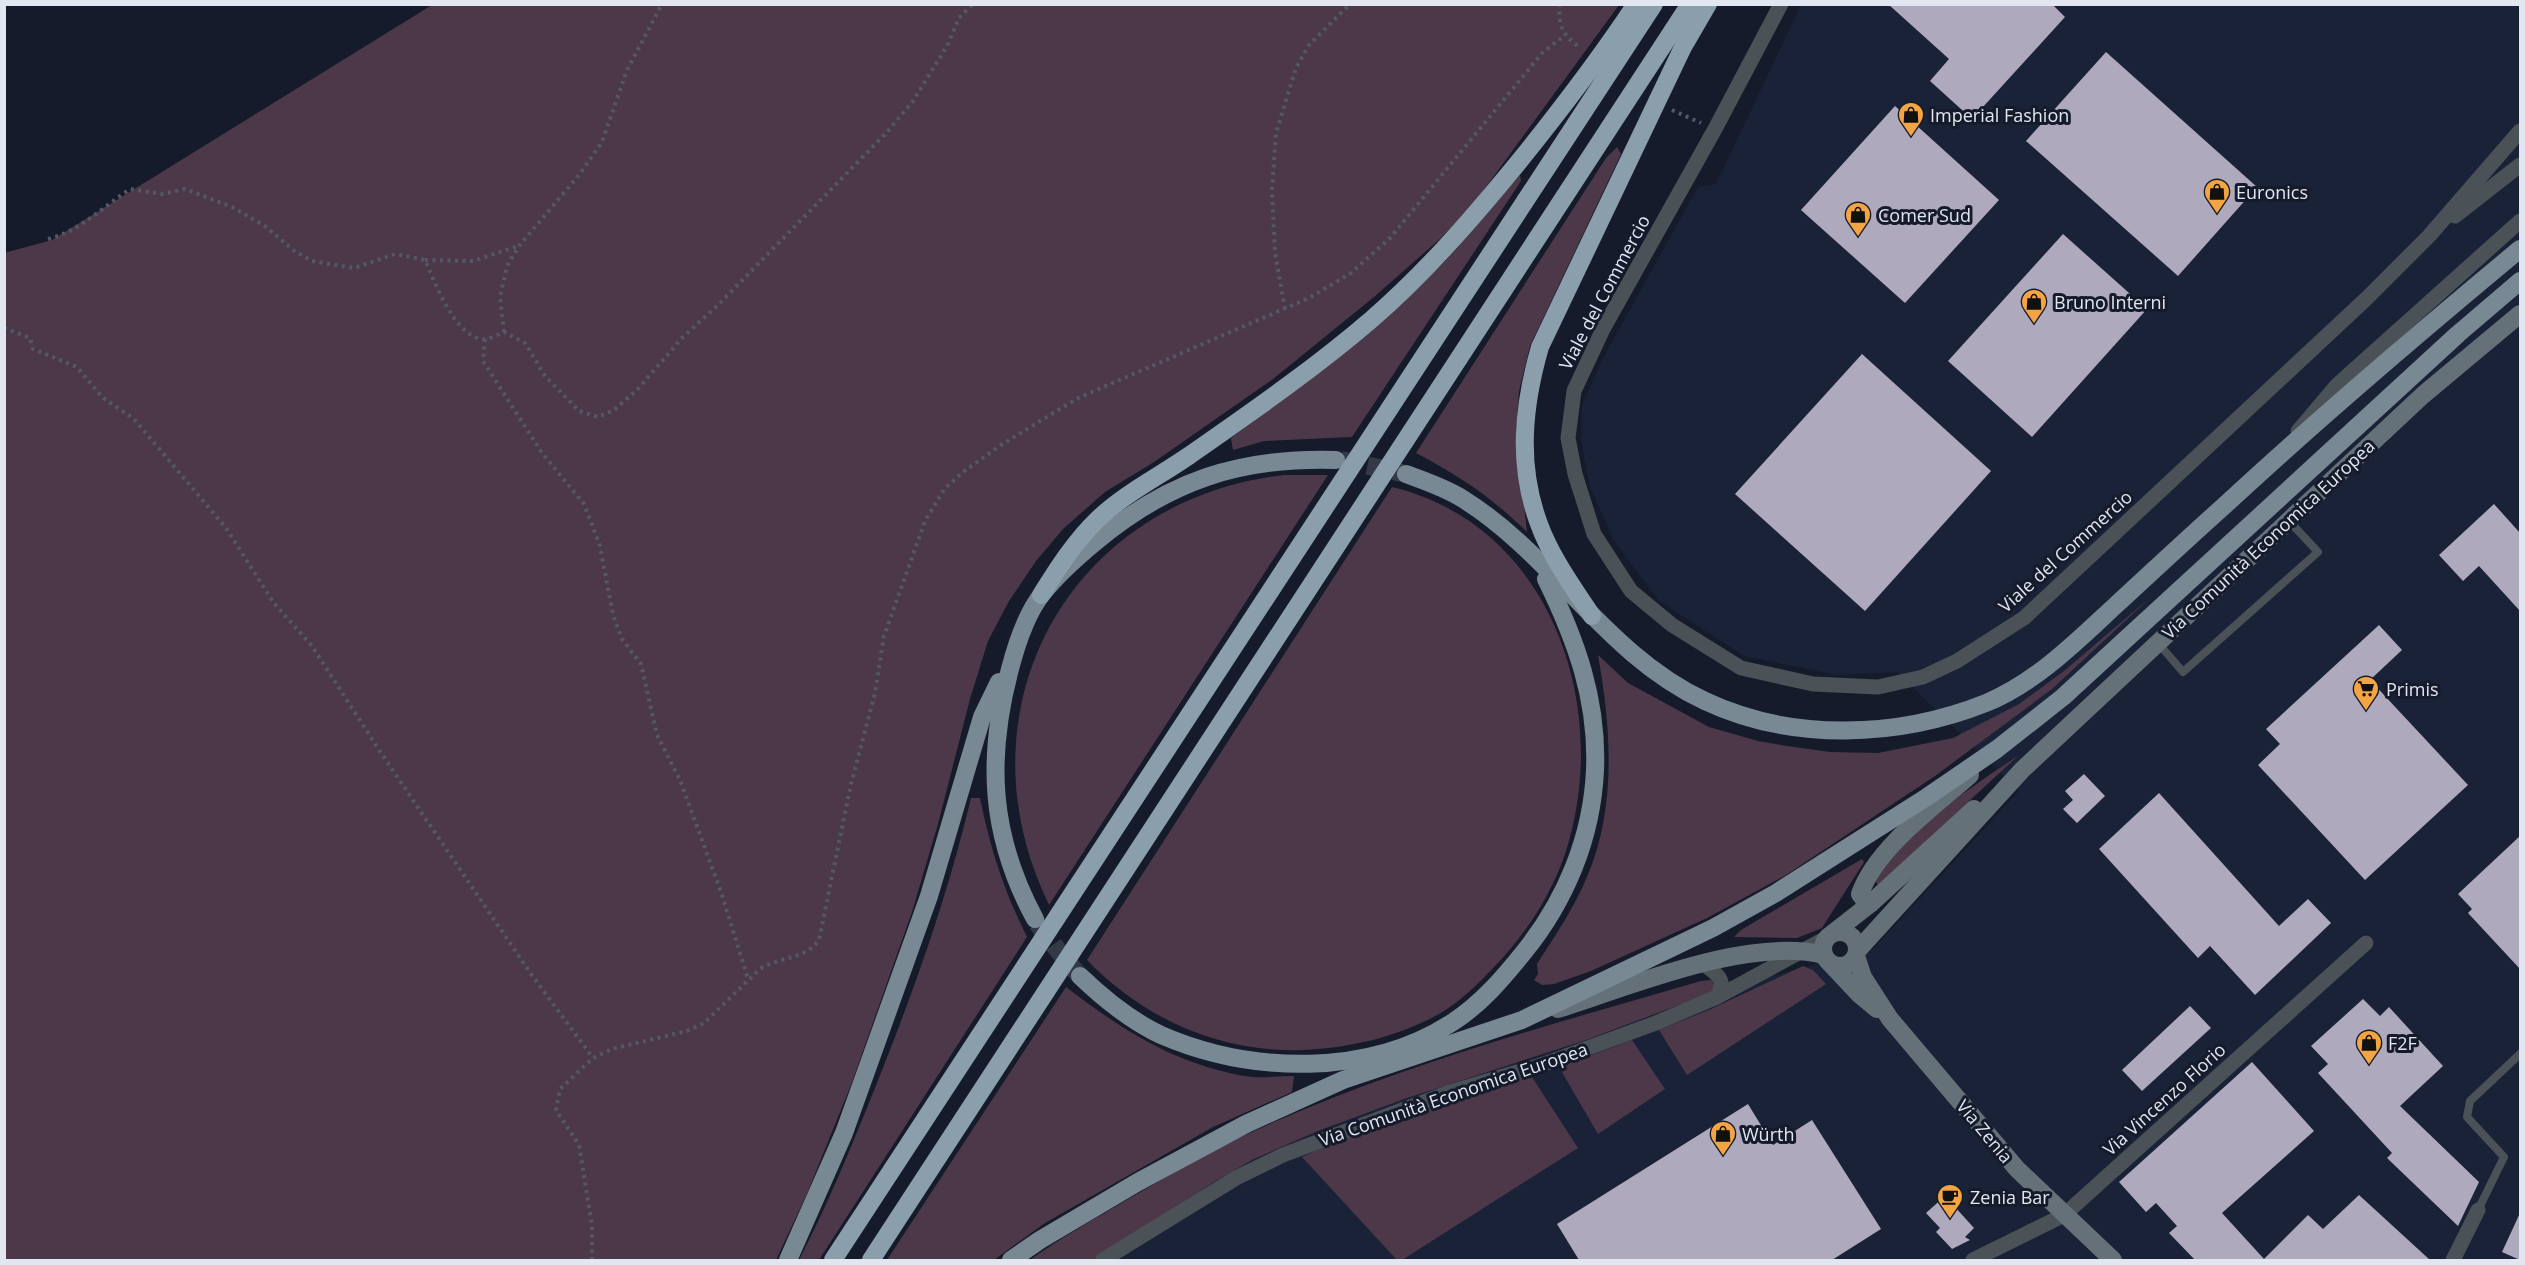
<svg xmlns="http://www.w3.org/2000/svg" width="2525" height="1265" font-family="'Open Sans',sans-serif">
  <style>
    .built { fill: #1a2237 }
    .green { fill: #4d384a }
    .building { fill: #afa9be }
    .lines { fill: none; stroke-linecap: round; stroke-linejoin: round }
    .primary-tunnel { stroke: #343948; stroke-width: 18; stroke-dasharray: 18 9; stroke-linecap: butt }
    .path { stroke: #535866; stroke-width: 4; stroke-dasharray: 3 4.5; stroke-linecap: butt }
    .lane { stroke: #4a5257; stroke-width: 8 }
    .street { stroke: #4a5257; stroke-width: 15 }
    .secondary { stroke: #647179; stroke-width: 18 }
    .primary { stroke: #788993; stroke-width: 18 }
    .highway { stroke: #8a9eab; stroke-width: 18 }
    .labels { text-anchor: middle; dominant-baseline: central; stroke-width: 6; stroke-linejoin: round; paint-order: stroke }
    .poi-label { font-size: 18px; fill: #e1e6f0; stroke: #151b2a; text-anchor: start }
    .street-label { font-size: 18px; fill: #e1e6f0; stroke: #151b2a }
  </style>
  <rect width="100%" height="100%" fill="#151b2a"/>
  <polygon class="built" points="1801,5 2520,5 2520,1260 1094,1260 1214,1182 1254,1159 1318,1131 1407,1098 1713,992 1874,948 2019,791 1897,672 1837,675 1744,656 1659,601 1614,541 1589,484 1581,439 1582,405 1603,358 1698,187 1716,184"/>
  <g class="green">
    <polygon points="432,5 1619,5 1475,202 1441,238 1374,297 1273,379 1154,462 1105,492 1063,529 1036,561 1009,601 988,641 970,699 938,824 912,912 851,1085 806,1196 776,1260 5,1260 4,253 52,240"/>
    <path d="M1617,147L1621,154L1530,346L1519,391L1516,431L1527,532C1490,496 1461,477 1416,453L1606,158Z"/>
    <path d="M1520,175L1521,181L1352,437L1264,441L1233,450L1231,438C1298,389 1366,339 1426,280C1460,248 1490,210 1520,175Z"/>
    <path d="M1284,475H1328L1049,905C954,710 1068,500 1284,475Z"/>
    <path d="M1392,487C1551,525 1612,706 1566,851C1552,894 1526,934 1495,966C1478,984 1460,1002 1439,1014C1397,1037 1350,1048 1303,1050C1220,1053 1144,1019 1087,960Z"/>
    <path d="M2152,596L2052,689L1935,776L1786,875L1707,918L1591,971L1554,984L1542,985L1534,980L1538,974L1537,964C1555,936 1574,908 1587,877C1617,807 1611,728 1598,655L1628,683L1709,727L1758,741L1787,746L1830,752L1878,753L1953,738L2019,704L2064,671Z"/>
    <path d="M2019,755L1878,885L1875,881C1902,832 1973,786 2019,755Z"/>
    <path d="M971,798H980C991,851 1003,888 1027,937L819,1260H799C827,1206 850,1150 873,1093C912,996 947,899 971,798Z"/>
    <polygon points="1862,859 1864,862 1822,928 1797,938 1734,937 1741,930"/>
    <polygon points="1803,966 1813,970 1826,984 1687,1075 1659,1030 1711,1009"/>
    <path d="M1711,980L1715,986L1713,992L1586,1040L1407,1098L1318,1131L1254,1159L1214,1182L1094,1260H1030C1062,1237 1096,1218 1130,1198C1167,1177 1203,1155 1241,1137C1389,1068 1546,1026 1701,981Z"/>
    <path d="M1066,987C1123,1031 1180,1067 1252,1077C1266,1078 1280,1076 1294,1076L1292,1092L1213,1127L1045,1223L994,1260H887Z"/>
    <polygon points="1632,1040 1665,1089 1598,1134 1559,1067"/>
    <path d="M1530,1074L1578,1148L1402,1260H1397L1302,1157C1375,1122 1453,1099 1530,1074Z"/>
  </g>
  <g class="building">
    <polygon points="1888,4 2052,4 2065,17 1972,119 1930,81 1949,59"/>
    <polygon points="2106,52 2257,187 2178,276 2026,141"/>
    <polygon points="1895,106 1999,200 1905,303 1801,210"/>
    <polygon points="2063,234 2147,309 2032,437 1948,361"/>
    <polygon points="1862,354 1991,471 1865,611 1735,494"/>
    <polygon points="2494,504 2520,533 2520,611 2479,566 2463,581 2439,555"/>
    <polygon points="2379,625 2402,650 2370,680 2468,785 2365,880 2258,765 2280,744 2266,729"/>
    <polygon points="2084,774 2105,796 2077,823 2063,809 2073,800 2065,791"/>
    <polygon points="2159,793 2279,926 2308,899 2331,923 2255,995 2210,946 2198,958 2099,849"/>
    <polygon points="2520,836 2520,969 2468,913 2472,909 2458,894"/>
    <polygon points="2363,999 2380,1016 2389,1007 2443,1066 2400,1106 2479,1182 2458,1226 2387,1158 2392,1153 2318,1073 2328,1064 2311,1046"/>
    <polygon points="2190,1006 2211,1028 2142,1091 2122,1070"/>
    <polygon points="2252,1062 2314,1131 2222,1213 2264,1259 2308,1215 2323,1229 2359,1195 2430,1260 2195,1260 2169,1233 2177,1226 2156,1203 2146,1212 2119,1182"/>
    <polygon points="1748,1104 1773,1145 1812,1120 1881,1229 1832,1260 1579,1260 1557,1224"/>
    <polygon points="1945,1196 1974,1228 1965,1237 1970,1240 1952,1249 1936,1232 1940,1228 1926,1213"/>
    <polygon points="2520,1213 2520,1260 2502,1252"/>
  </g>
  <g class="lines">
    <g class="primary-tunnel">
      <polyline points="1341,460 1402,473"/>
      <polyline points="1037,923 1064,958 1080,976"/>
    </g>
    <g class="path">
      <path d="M1560,4C1558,26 1562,34 1579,47"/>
      <polyline points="1672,110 1701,123"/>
      <path d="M48,239C80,231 103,207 130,189L162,194L185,189L232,207L265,226L293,250L312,261L354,268L395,254L425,260C434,281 457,342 486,339C492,338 499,334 504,332L525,343L545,376L579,411L598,417L614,410L637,390L682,338L719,304L888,131L913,101L947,46L959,18L973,4"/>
      <polyline points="425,260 473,261 518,246"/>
      <polyline points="1285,309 1275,253 1272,190 1276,133 1296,68 1309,45 1350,4"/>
      <polyline points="4,328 30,338 33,349 77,367 102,397 134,419 226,528 273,602 312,646 379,750 531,974 593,1058"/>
      <polyline points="504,332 500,297 507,266 519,246 579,175 602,142 627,70 662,4"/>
      <polyline points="485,339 483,361 542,453 584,504 600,546 613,615 622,639 641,664 657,735 680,780 721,892 748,979"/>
      <path d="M592,1260V1225L579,1145L556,1110L560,1089L593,1058L612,1049L687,1031L704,1023L760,969C780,956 805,960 819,940L851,784L875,693L884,636L925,521L945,488L963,472L1001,445L1078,398L1309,298L1351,273L1390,238L1543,52L1564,36"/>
    </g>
    <g class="lane">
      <polyline points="2158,643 2183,672 2318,552 2289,521"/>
      <polyline points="2478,1210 2504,1157 2467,1117 2470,1101 2520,1054"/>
    </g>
    <g class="street">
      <polyline points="1781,4 1715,129 1603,329 1574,391 1568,438 1575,474 1594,534 1631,591 1672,625 1741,668 1813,684 1878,687 1923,677 1957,661 2024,618 2366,299 2429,236 2520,131"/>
      <polyline points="2455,216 2520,165"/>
      <polyline points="2298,431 2337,385 2520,221"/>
      <path d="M1702,963C1716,973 1728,980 1717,997"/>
      <polyline points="1103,1260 1236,1178 1283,1155 1447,1093 1544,1064 1656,1023 1717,997 1826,938"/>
      <polyline points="1973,1260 2064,1215 2366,943"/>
      <polyline points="2453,1260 2478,1210"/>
    </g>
    <g class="secondary">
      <path d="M1870,904L1865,901L1860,894C1876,848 1934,807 1970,775"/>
      <circle cx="1840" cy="949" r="17"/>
      <polyline points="1833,933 1870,904 1974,809"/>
      <polyline points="1857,951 2022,770 2423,395 2520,314"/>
      <polyline points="1856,956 1863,977 1890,1019 2017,1169 2113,1260"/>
      <polyline points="1829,962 1859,994 1877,1009"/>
      <path d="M1558,1009C1631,986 1749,936 1824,955"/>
    </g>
    <g class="primary">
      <path d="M1406,474C1425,481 1446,488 1463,499C1553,555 1606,655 1705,701C1792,742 1898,738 1986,703C2037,682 2078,640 2117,604C2153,571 2188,538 2224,506C2320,417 2420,332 2520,249"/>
      <path d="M1035,919C990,836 986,759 1010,669C1016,646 1027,613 1042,594C1056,576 1076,558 1094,543C1168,481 1239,457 1336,460"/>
      <path d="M1080,976C1104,999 1131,1021 1161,1035C1251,1074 1369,1077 1453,1022C1481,1004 1504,977 1524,952C1566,900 1592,837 1595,770C1598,700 1576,640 1546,579"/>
      <polyline points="788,1260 844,1133 929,896 982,717 999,682"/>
      <polyline points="1011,1260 1040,1240 1138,1182 1246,1124 1343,1080 1522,1020 1713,928 1776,893 1927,797 1997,749 2063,697 2458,334 2520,281"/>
    </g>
    <g class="highway">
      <path d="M1041,595C1058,568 1075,541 1098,519C1124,494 1158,477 1187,457C1250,413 1314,369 1372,319C1426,272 1472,219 1517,164C1559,112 1599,60 1636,4"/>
      <path d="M1592,616C1573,587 1551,557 1539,524C1517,465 1523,406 1540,347L1683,47L1708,4"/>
      <polyline points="833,1260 1654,4"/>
      <polyline points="871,1260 1690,4"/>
    </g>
  </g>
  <defs>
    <symbol id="shop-pin" viewBox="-11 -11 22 30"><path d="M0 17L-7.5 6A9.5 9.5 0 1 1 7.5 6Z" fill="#f3a443" stroke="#151b2a"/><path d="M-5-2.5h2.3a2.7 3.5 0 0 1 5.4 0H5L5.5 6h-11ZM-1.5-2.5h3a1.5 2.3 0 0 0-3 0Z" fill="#111"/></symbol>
    <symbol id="supermarket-pin" viewBox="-11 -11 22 30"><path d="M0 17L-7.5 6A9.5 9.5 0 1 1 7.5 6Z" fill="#f3a443" stroke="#151b2a"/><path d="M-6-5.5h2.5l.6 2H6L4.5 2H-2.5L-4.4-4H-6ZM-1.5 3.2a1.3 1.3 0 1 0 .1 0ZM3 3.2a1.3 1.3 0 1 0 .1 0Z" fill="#111"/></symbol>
    <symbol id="cafe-pin" viewBox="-11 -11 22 30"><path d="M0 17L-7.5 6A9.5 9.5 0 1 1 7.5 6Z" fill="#f3a443" stroke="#151b2a"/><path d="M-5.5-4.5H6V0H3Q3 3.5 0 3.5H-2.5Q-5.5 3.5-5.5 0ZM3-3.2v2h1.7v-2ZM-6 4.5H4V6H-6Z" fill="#111"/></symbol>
  </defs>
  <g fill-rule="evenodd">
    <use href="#shop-pin" x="1896" y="100" width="30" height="40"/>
    <use href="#shop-pin" x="2202" y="177" width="30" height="40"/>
    <use href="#shop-pin" x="1843" y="200" width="30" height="40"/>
    <use href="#shop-pin" x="2019" y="287" width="30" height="40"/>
    <use href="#supermarket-pin" x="2351" y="674" width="30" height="40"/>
    <use href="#shop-pin" x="2354" y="1028" width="30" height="40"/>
    <use href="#shop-pin" x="1708" y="1119" width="30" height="40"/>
    <use href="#cafe-pin" x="1935" y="1182" width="30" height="40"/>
  </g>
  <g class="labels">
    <g class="poi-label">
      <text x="1930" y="115">Imperial Fashion</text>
      <text x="2236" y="192">Euronics</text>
      <text x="1878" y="215">Comer Sud</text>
      <text x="2054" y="302">Bruno Interni</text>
      <text x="2386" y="689">Primis</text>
      <text x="2388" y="1043">F2F</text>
      <text x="1742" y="1134">Würth</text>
      <text x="1970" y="1197">Zenia Bar</text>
    </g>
    <g class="street-label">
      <text transform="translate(1604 292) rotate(-62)">Viale del Commercio</text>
      <text transform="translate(2268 539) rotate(-43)">Via Comunità Economica Europea</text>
      <text transform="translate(2065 551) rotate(-42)">Viale del Commercio</text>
      <text transform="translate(1453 1094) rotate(-19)">Via Comunità Economica Europea</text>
      <text transform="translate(2164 1099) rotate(-42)">Via Vincenzo Florio</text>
      <text transform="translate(1985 1131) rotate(50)">Via Zenia</text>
    </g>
  </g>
  <rect width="2525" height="1265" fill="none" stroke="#e1e6f0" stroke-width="12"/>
</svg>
